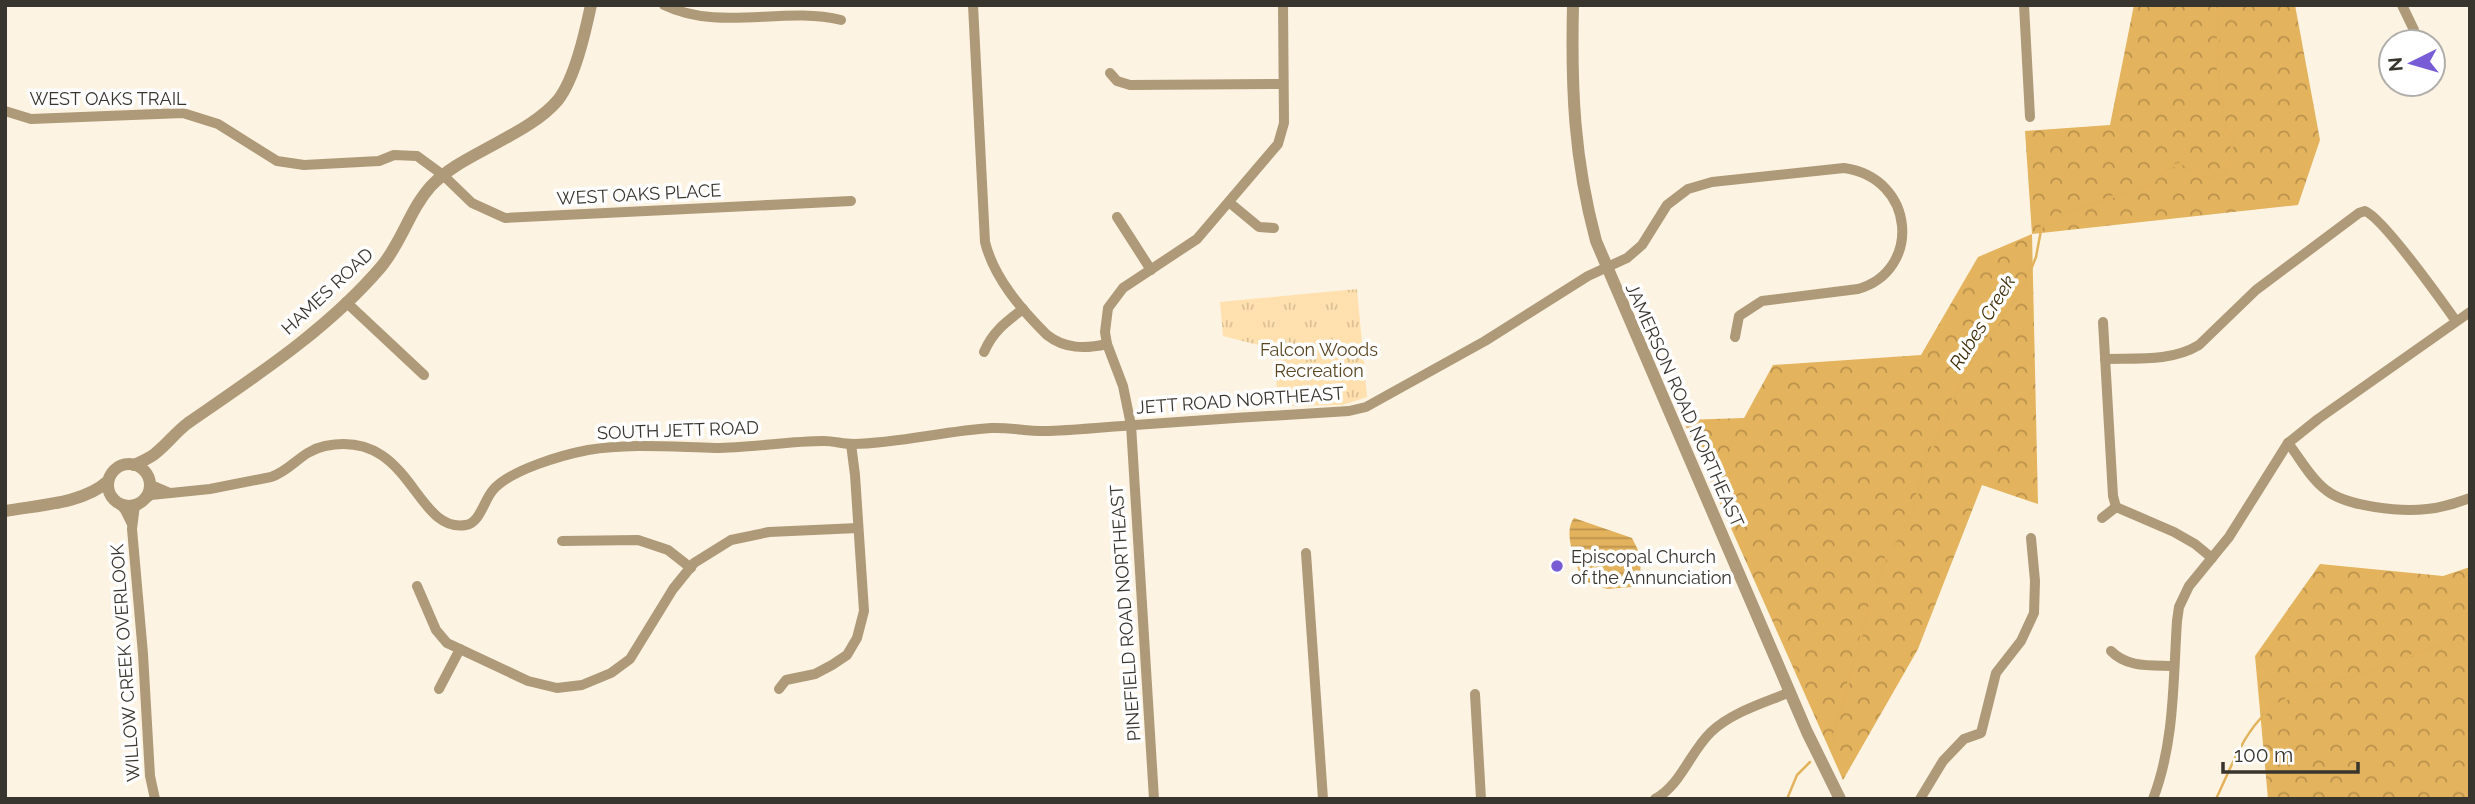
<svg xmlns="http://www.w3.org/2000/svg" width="2475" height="804" font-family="Raleway,sans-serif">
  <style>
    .forest { fill: url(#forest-crowns) }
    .park { fill: url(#park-tufts) }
    .water { fill: url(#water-rules) }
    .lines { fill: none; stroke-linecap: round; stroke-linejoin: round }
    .stream { stroke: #e3b25d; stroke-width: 2.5 }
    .minor { stroke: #ae9a78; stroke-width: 10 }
    .tertiary { stroke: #ae9a78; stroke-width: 12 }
    .poi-dot { fill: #775cd6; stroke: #fff; stroke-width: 2.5 }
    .labels { text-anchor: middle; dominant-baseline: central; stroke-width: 7; stroke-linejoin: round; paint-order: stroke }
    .street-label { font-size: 18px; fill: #38342e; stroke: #fff }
    .park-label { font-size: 18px; fill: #594521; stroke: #fff }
    .poi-label { font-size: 18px; fill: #38342e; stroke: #fff; text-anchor: start }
    .water-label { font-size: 19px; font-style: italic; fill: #3c2902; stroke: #fff }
  </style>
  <defs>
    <pattern id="forest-crowns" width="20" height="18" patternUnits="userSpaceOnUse" patternTransform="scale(1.75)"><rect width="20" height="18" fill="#e4b35d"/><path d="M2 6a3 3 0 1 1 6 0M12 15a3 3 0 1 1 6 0" fill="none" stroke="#ba924d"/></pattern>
    <pattern id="park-tufts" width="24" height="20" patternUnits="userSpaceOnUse" patternTransform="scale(1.75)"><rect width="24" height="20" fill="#ffe0ae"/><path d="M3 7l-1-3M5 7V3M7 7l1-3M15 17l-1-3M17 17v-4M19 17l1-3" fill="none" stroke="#dbc196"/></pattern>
    <pattern id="water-rules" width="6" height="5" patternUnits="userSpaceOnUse" patternTransform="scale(1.75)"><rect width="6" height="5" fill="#e3b25d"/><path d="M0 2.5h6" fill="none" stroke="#b9924d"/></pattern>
  </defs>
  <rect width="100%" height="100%" fill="#fdf3e2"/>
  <g class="forest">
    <polygon points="2134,5 2295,5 2320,140 2298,205 2032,234 2038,504 1982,485 1918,649 1843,780 1683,420 1744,418 1773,365 1921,355 1978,257 2032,234 2025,131 2110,125"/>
    <polygon points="2320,564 2443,576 2470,567 2470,799 2268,799 2255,656"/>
  </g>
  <polygon class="park" points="1357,289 1367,397 1342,405 1278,406 1274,349 1223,336 1220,302"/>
  <path class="water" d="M1574,518L1632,538L1641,556L1640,580L1632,587L1607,589L1582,580C1577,564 1562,533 1574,518Z"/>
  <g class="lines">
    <g class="stream">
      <path d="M1831,746L1872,597L1887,555L1908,520L1917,495L1923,469L1965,372L2026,282L2036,257L2042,225L2059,215L2141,187L2151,186C2160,173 2167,167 2182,163C2197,174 2207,183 2225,174L2230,162L2233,139L2225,127L2217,62L2219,5"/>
      <polyline points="1787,799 1797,775 1810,762"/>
      <path d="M2216,799C2229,772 2240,741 2260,719C2289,688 2334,683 2372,670C2405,658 2434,643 2470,642"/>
    </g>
    <g class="minor">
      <path d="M664,5C720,32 783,6 841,20"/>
      <path d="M973,5L985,242C994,278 1021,309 1047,335C1065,349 1085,349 1107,344"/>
      <polyline points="2024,5 2030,117"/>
      <polyline points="2402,5 2414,30"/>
      <polyline points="1110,73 1117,81 1130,85 1283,84"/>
      <polyline points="5,111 31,119 183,113 218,124 277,161 304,165 379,161 394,155 417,156 443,175 472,203 505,218 851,201"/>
      <polyline points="1230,203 1259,227 1274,228"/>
      <polyline points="1117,217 1151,270"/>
      <polyline points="346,302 424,375"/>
      <polyline points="2103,322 2113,496 2116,507 2174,532 2195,544 2212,558"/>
      <path d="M984,352C993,331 1006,322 1023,309"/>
      <path d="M2105,359C2136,358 2171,362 2199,345L2256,290L2359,213L2365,211C2384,219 2441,300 2456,321"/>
      <path d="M2288,443C2300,458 2310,478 2326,490C2347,507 2401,512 2427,509C2442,508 2456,503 2470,498"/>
      <polyline points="149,484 170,493"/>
      <path d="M145,499L151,495L210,489L271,477C292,470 301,451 325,446C412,428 414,534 466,525C480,523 484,500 493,490C510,470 562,455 588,450C630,443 672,447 715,448C751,448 788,441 824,441C834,441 843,444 853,444C899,443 945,431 991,428C1010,427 1029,432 1049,431C1077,430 1106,427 1135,425C1206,420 1278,415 1349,411L1366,407L1384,397L1485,341L1588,276L1627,258L1642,245L1667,205L1688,189L1712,182L1844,168C1916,178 1922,271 1858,289L1762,301L1739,316L1735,337"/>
      <polyline points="120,504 125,510 132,524"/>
      <polyline points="135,505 132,529 143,654 150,776 155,799"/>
      <polyline points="2102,518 2116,507"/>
      <polyline points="562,541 638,540 668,550 691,568"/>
      <polyline points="1306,553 1323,799"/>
      <polyline points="417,586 436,630 447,643 528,681 557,688 582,685 611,673 630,659 673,589 694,563 731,540 769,532 858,528"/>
      <path d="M2111,651C2127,668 2152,665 2174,666"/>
      <polyline points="439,689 460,649"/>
      <polyline points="779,689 786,680 815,674 832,665 847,655 857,638 864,611 855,475 851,444"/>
      <polyline points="1475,694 1481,799"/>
      <polyline points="1154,799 1131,425 1123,386 1107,344 1105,332 1108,308 1123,288 1197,239 1278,144 1284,123 1283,5"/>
      <path d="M1655,799C1681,785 1690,752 1711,732C1732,712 1764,703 1790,692"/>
      <polyline points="1920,799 1943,761 1964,739 1981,733 1996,673 2021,641 2034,613 2035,581 2031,538"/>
      <path d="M2153,799C2175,742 2173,680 2177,621L2179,607L2189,586L2229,537L2288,443L2318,419L2470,312"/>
    </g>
    <g class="tertiary">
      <path d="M1573,5C1571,89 1574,159 1596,241L1807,732L1840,799"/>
      <circle cx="129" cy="485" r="21"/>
      <path d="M134,465C142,461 151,458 157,452C168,443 177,431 188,423C256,376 327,330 381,267C402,242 410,209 431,186C448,168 471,157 493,145C515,133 541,120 558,100C575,78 585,33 591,5"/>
      <path d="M5,511C38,505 83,504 108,481"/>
    </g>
  </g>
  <circle class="poi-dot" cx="1557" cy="566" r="7"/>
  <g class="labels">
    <g class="street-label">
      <text x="108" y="98">WEST OAKS TRAIL</text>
      <text transform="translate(639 194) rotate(-3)">WEST OAKS PLACE</text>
      <text transform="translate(327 291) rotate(-43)">HAMES ROAD</text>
      <text transform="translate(1240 400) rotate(-4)">JETT ROAD NORTHEAST</text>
      <text transform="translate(1685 405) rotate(66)">JAMERSON ROAD NORTHEAST</text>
      <text transform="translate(678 430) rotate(-2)">SOUTH JETT ROAD</text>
      <text transform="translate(1125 613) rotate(-94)">PINEFIELD ROAD NORTHEAST</text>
      <text transform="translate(125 663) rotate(-94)">WILLOW CREEK OVERLOOK</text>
    </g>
    <g class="park-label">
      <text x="1319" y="349">Falcon Woods<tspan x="1319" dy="21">Recreation</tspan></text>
    </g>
    <g class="poi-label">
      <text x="1571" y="556">Episcopal Church<tspan x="1571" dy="21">of the Annunciation</tspan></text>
    </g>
    <g class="water-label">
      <text transform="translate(1982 322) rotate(-58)">Rubes Creek</text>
    </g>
  </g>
  <rect width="2475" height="804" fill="none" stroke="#38342e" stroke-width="14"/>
  <g transform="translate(2412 63) rotate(265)"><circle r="33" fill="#ffffff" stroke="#afaeab" stroke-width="2"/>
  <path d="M0-5L12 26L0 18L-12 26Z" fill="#775cd6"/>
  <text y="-10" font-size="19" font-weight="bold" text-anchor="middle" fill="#38342e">N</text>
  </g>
  <path d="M2223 762v10h135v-10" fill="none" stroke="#38342e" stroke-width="3.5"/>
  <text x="2234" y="762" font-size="21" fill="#38342e" stroke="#ffffff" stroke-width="5" paint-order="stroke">100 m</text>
</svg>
